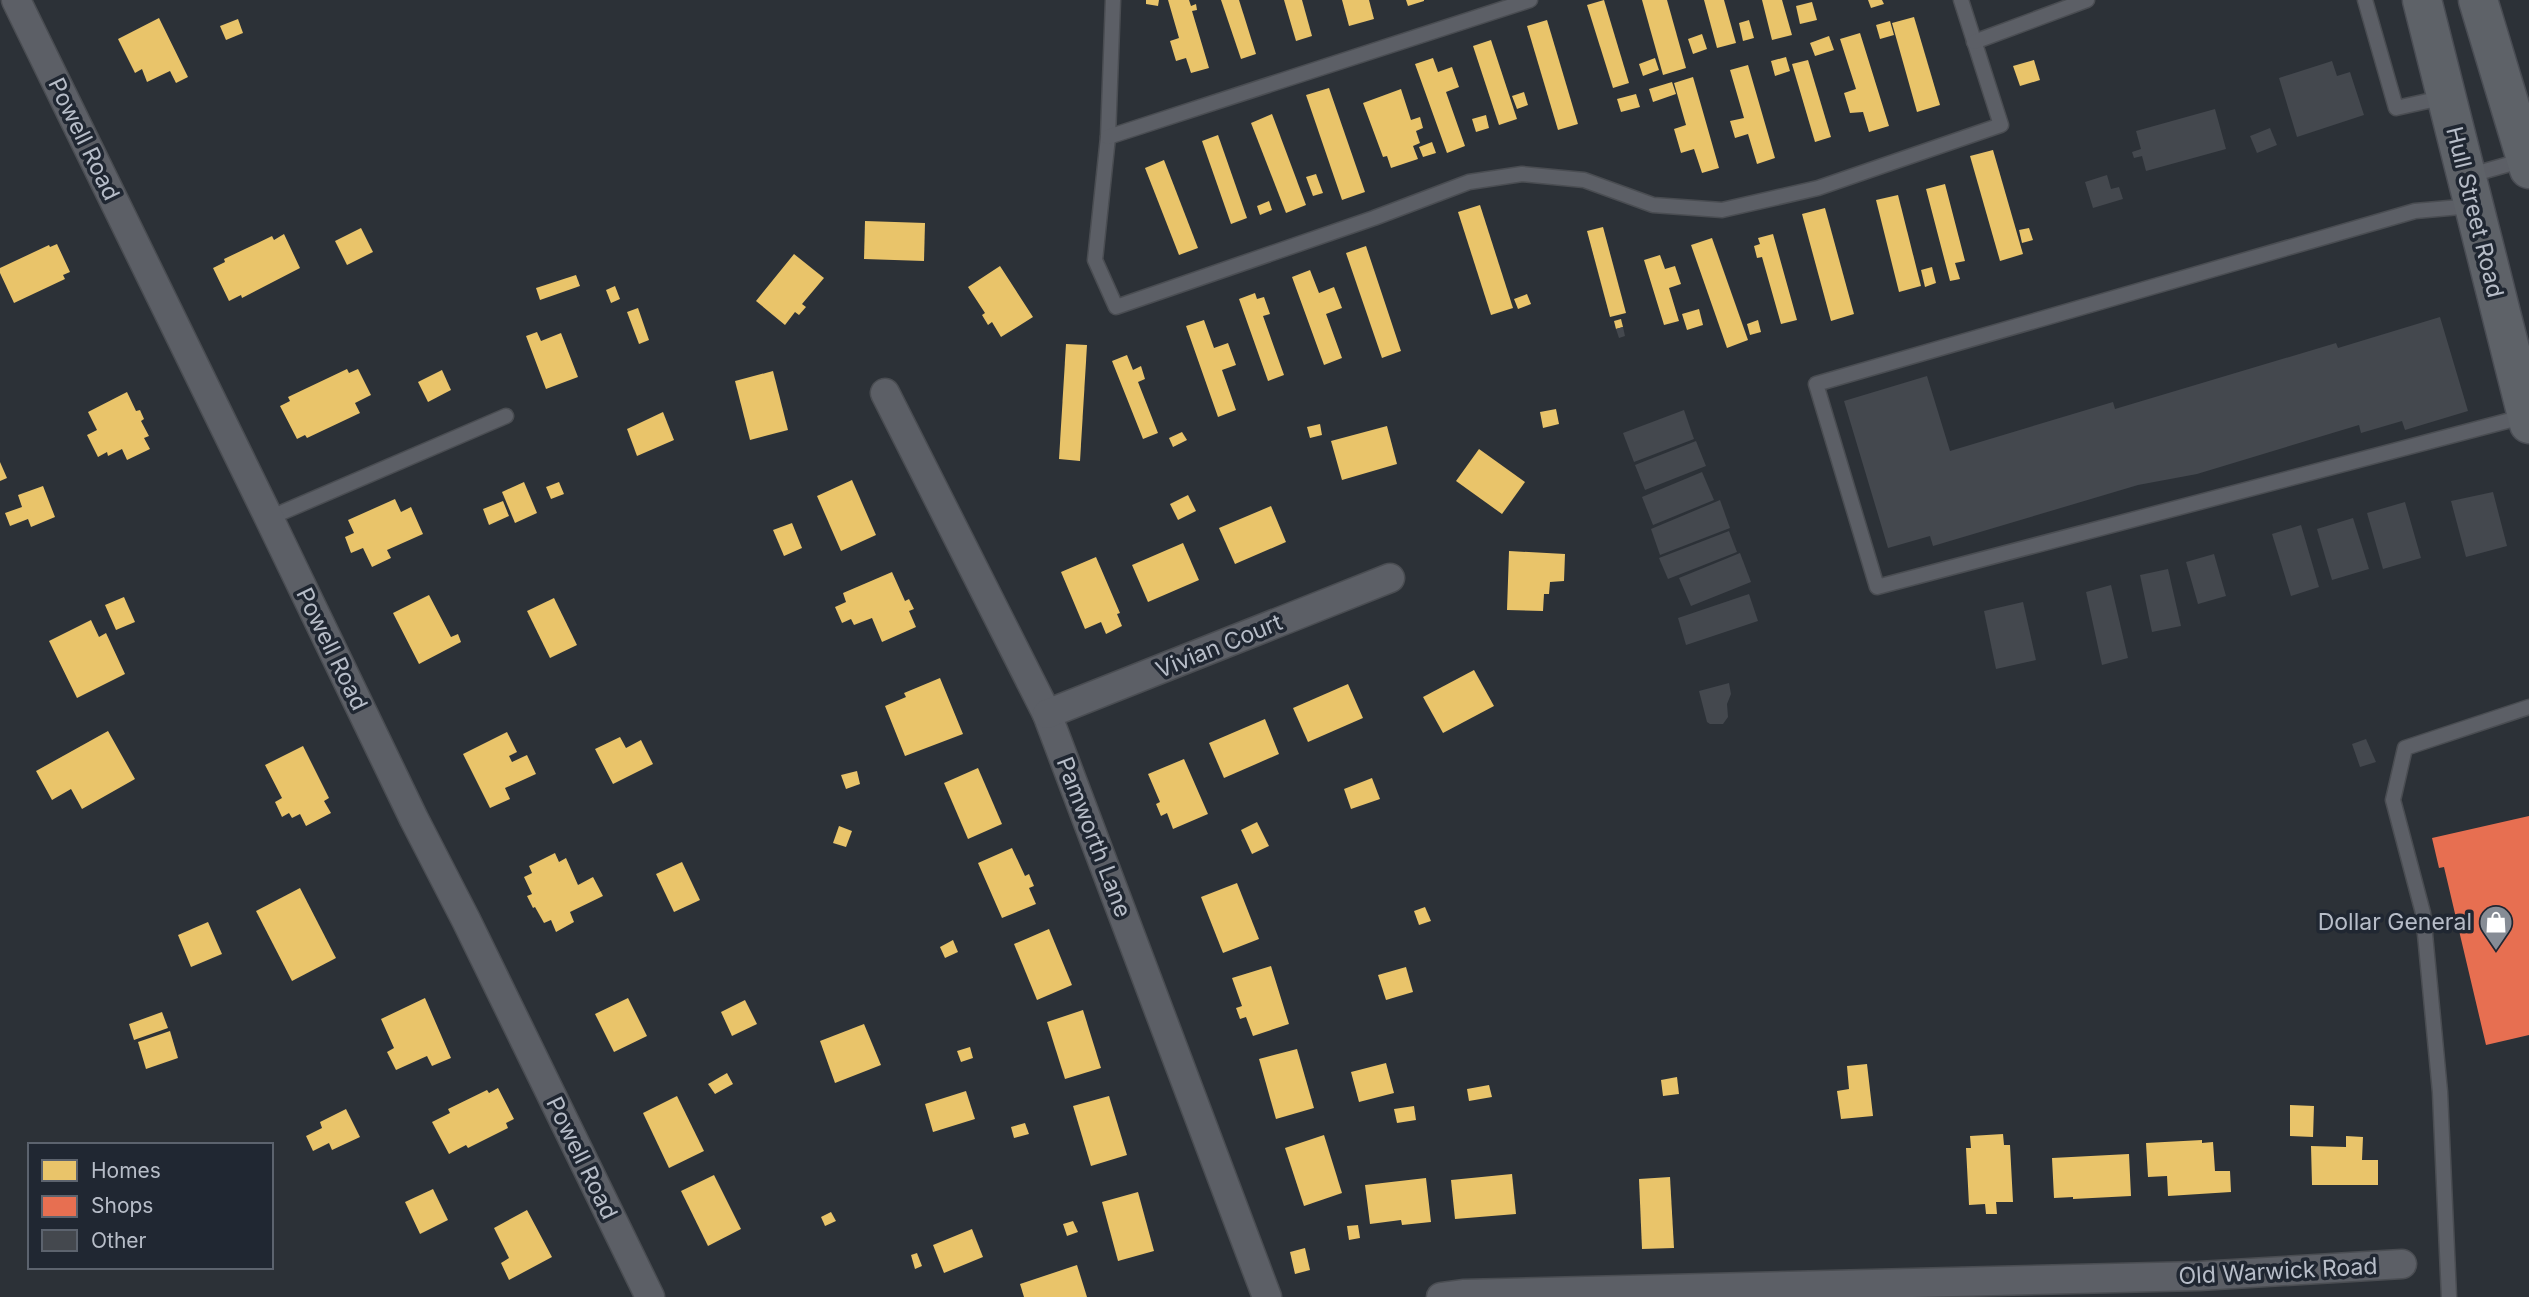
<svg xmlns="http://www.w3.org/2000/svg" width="2529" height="1297" font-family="Inter,sans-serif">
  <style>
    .homes { fill: #e9c46a }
    .shops { fill: #e76f51 }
    .building { fill: #44484e }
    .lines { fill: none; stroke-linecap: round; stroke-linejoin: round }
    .service-casing { stroke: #4a4d52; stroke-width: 17 }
    .minor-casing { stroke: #4a4d52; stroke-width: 31 }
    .primary-casing { stroke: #4a4d54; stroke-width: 41 }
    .service { stroke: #5c5f66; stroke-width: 14 }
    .minor { stroke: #5c5f66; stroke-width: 28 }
    .primary { stroke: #5e6268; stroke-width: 38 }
    .labels { text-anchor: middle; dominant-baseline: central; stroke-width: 7; stroke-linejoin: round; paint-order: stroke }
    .street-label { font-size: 23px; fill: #b7bdc8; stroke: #202732 }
    .poi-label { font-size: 23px; fill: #b7bdc8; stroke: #202732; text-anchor: end }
  </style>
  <rect width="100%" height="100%" fill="#2c3137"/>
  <g class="homes">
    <polygon points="1146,0 1159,0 1158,6 1146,4"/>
    <polygon points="1168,0 1189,0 1191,6 1196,4 1197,10 1192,11 1209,68 1191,73 1186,58 1176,61 1170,41 1179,38"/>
    <polygon points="1221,0 1239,0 1256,54 1241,59"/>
    <polygon points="1284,0 1302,0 1312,36 1296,41"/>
    <polygon points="1342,0 1369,0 1374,19 1349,26"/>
    <polygon points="1406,0 1424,0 1424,1 1408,6"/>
    <polygon points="1604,0 1629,83 1613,88 1587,5"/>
    <polygon points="1642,0 1667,0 1686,68 1663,75"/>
    <polygon points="1704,0 1724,0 1736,43 1717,48"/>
    <polygon points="1762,0 1782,0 1792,35 1772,40"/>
    <polygon points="1868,0 1882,0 1884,4 1871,8"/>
    <polygon points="1812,2 1817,20 1800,24 1796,6"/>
    <polygon points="1914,17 1940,105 1917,112 1892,23"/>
    <polygon points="159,18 188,77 176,83 170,71 147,82 142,69 135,73 118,39"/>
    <polygon points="238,19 243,33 226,40 220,26"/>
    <polygon points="1547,20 1578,124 1558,130 1527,26"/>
    <polygon points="1749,20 1754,38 1743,41 1739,23"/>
    <polygon points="1890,21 1894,35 1880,39 1876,25"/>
    <polygon points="1860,33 1889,126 1869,132 1863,112 1850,113 1844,93 1856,89 1840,39"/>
    <polygon points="1702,34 1707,49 1693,54 1688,39"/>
    <polygon points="1829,36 1834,50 1815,56 1810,43"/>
    <polygon points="1491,40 1517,119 1499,125 1473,46"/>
    <polygon points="1786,57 1790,71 1775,76 1771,61"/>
    <polygon points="1433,58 1438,72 1452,67 1459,87 1446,92 1465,146 1447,153 1415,64"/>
    <polygon points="1655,58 1659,70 1643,76 1639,64"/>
    <polygon points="1808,60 1831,137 1815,142 1792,64"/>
    <polygon points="2034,60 2040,80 2020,86 2013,66"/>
    <polygon points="1748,65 1775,158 1757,164 1748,134 1735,138 1730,121 1744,118 1730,70"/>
    <polygon points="1693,77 1719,168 1702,173 1694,149 1681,153 1674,129 1686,125 1674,83"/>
    <polygon points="1672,82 1676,94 1653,102 1649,89"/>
    <polygon points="1329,88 1365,192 1342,200 1306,95"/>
    <polygon points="1401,89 1411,120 1420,117 1423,128 1416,131 1420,143 1413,146 1418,159 1391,168 1387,156 1383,157 1363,103"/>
    <polygon points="1524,92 1528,105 1517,109 1512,96"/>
    <polygon points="1636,94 1640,107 1621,112 1617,99"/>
    <polygon points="1272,114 1306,205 1286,213 1251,123"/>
    <polygon points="1486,115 1489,128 1476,132 1472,119"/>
    <polygon points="1218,135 1247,218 1231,224 1202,141"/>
    <polygon points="1432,142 1436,153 1423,157 1419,147"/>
    <polygon points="1993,150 2023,254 2000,261 1970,156"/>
    <polygon points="1164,160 1198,248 1179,255 1145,168"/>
    <polygon points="1316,174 1323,193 1313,196 1306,177"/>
    <polygon points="1945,184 1965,261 1955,263 1960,279 1950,281 1926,189"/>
    <polygon points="1898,195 1921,286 1899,292 1876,200"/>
    <polygon points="1269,201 1272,210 1260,215 1257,206"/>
    <polygon points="1480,205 1513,308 1491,315 1458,212"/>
    <polygon points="1825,208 1854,314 1831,321 1802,214"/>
    <polygon points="865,221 925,223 924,261 864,259"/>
    <polygon points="1603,227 1626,313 1610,317 1587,231"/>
    <polygon points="361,228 373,252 347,265 335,241"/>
    <polygon points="2029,228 2033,240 2022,243 2019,230"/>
    <polygon points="284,234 300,268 242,298 241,295 229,301 213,268 225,262 224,259 272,236 274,240"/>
    <polygon points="1773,234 1797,320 1781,324 1762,257 1757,258 1754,246 1760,244 1758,238"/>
    <polygon points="1712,238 1748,340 1727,348 1691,245"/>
    <polygon points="57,244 70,272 63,275 65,279 14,303 0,273 0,268 49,245 50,247"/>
    <polygon points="1366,246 1401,351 1382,358 1346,253"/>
    <polygon points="794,254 824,278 802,304 806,307 799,315 795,312 785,325 756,301"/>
    <polygon points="1660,255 1665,269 1675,266 1681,284 1669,288 1679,321 1664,325 1644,260"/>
    <polygon points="1000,266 1033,317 1001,337 992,322 988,325 982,315 985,313 968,287"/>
    <polygon points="1932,267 1936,283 1925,287 1921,270"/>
    <polygon points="1310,270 1319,293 1334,287 1342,308 1326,314 1342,358 1324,365 1292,277"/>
    <polygon points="576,275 580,286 540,300 536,288"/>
    <polygon points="615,286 620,299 611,303 606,290"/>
    <polygon points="1255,293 1257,299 1264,297 1270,314 1263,316 1284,375 1268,381 1239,299"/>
    <polygon points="1527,294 1531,304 1518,309 1514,299"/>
    <polygon points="638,308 649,340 639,344 627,312"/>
    <polygon points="1699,309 1703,325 1687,330 1682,314"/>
    <polygon points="1621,319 1623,327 1616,329 1614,321"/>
    <polygon points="1204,320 1214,348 1228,343 1236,365 1222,370 1236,410 1218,417 1186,326"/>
    <polygon points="1758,320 1761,332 1750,335 1747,324"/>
    <polygon points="537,332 541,341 561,333 578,377 546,389 526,336"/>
    <polygon points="1066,344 1087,345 1080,461 1059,459"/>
    <polygon points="1127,355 1133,370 1141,366 1145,379 1138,382 1158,433 1143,439 1112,361"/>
    <polygon points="347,369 349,373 358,369 371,395 355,403 360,413 307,438 305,435 297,439 280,406 290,401 288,397"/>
    <polygon points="442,370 451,390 428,402 418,382"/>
    <polygon points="773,371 788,430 750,440 735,381"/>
    <polygon points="127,392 136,411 140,410 144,419 141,421 149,436 144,438 150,449 127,460 122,449 108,456 107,452 98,457 87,435 97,430 88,412"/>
    <polygon points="1556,409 1559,424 1543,428 1540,412"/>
    <polygon points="663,412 674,440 637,456 627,429"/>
    <polygon points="1320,424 1322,435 1310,438 1307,427"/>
    <polygon points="1387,426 1397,464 1342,480 1331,441"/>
    <polygon points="1182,432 1187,440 1173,447 1169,438"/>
    <polygon points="1479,449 1525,482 1502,514 1456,481"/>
    <polygon points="0,462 7,478 0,481"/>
    <polygon points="852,480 876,535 841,551 817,496"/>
    <polygon points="524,482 537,513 515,523 502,492"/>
    <polygon points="559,482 564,494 551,499 546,487"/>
    <polygon points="43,486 55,517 31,527 28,519 10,526 5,513 22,507 18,495"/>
    <polygon points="1188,495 1196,511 1178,520 1170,504"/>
    <polygon points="395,499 401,512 411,507 423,534 387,550 391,558 372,567 363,548 351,553 345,537 354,533 348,520"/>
    <polygon points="503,501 509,516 489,525 483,509"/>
    <polygon points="1271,506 1286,542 1235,564 1219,528"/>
    <polygon points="792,523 802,548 784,556 773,530"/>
    <polygon points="1183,543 1199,580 1148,602 1132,565"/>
    <polygon points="1509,551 1565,554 1564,581 1550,582 1549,594 1544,594 1543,611 1507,610"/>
    <polygon points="1096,557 1120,613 1117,614 1122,626 1106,634 1101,622 1085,629 1061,572"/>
    <polygon points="892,572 905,601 909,599 914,609 909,611 916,627 882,642 872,618 854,625 851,619 842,623 835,607 846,602 843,593"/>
    <polygon points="429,595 451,637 458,634 461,642 419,664 393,613"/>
    <polygon points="124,597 135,622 116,630 105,605"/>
    <polygon points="554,598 577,645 550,658 527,611"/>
    <polygon points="91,620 99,637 106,633 125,674 77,698 49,641"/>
    <polygon points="1474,670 1494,706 1443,733 1423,697"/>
    <polygon points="940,678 963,734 905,756 885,706 906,697 904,693"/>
    <polygon points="1348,684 1363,718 1308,742 1293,708"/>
    <polygon points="1265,719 1279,754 1224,778 1209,743"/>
    <polygon points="108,731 135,779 82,809 71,789 52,800 36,771"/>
    <polygon points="507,732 517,752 509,756 512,762 527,755 536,774 505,788 510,799 490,808 463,754"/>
    <polygon points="620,737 626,748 641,740 653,764 613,784 595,749"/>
    <polygon points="303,746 329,798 324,801 331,813 306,826 300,814 292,818 289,813 282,817 275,802 282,798 265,765"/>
    <polygon points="1184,759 1208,814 1173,829 1167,813 1161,816 1156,804 1160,802 1148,774"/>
    <polygon points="978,768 1002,824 968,839 944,783"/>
    <polygon points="857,771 860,784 846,789 841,775"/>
    <polygon points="1372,778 1380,799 1351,809 1344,789"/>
    <polygon points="1257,822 1269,846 1252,854 1241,830"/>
    <polygon points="839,826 852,831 846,847 833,843"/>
    <polygon points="1012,848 1025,876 1029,874 1034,886 1029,888 1036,904 1002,918 978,863"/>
    <polygon points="555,853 559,862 566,858 578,885 593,877 603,896 570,912 574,922 556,932 551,920 544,923 535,907 533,908 527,896 532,894 524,877 532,873 529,866"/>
    <polygon points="682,862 700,900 674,912 656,874"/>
    <polygon points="1237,883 1259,939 1223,953 1201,897"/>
    <polygon points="300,888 336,958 292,981 256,911"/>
    <polygon points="1425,907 1431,921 1419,925 1414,911"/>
    <polygon points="208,922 222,954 191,967 178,935"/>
    <polygon points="1049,929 1072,985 1037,1000 1014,944"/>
    <polygon points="953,940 958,952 945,958 940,947"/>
    <polygon points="1271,966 1289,1024 1253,1036 1246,1017 1240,1019 1236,1008 1242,1006 1232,978"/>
    <polygon points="1406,967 1413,992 1386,1000 1378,975"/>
    <polygon points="425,998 451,1058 432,1066 427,1056 396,1070 387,1052 394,1048 381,1019"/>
    <polygon points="628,998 647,1036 614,1052 595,1014"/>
    <polygon points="745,1000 757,1024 732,1036 721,1012"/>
    <polygon points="1083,1010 1101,1068 1065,1079 1047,1022"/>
    <polygon points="162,1012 168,1028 134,1040 129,1024"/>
    <polygon points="864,1024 881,1065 835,1083 820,1041"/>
    <polygon points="170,1031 178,1058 146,1069 138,1042"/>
    <polygon points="970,1047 973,1058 961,1062 957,1051"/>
    <polygon points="1297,1049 1314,1108 1276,1119 1259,1059"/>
    <polygon points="1386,1063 1394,1093 1359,1102 1351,1072"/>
    <polygon points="1867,1064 1873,1116 1841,1119 1837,1091 1849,1089 1847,1066"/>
    <polygon points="727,1073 733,1084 715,1094 708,1084"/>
    <polygon points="1677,1077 1679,1094 1663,1096 1661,1080"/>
    <polygon points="1489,1085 1492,1097 1469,1101 1467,1089"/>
    <polygon points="498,1088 514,1119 506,1123 508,1128 468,1148 466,1145 449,1154 432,1122 450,1113 448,1109 487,1090 489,1093"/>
    <polygon points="966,1091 975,1119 933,1132 925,1104"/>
    <polygon points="677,1096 704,1151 669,1168 643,1113"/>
    <polygon points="1109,1096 1127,1155 1091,1166 1073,1106"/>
    <polygon points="2290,1105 2314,1106 2313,1137 2290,1136"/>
    <polygon points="1414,1106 1416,1120 1397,1123 1394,1109"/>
    <polygon points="346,1109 360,1137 332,1150 329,1143 313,1151 306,1136 322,1128 320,1122"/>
    <polygon points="1025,1123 1029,1134 1014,1138 1011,1127"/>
    <polygon points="2003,1134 2004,1145 2010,1145 2013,1202 1996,1202 1997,1214 1986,1214 1985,1204 1969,1205 1966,1148 1971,1148 1970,1136"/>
    <polygon points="1324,1135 1342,1193 1304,1206 1285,1148"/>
    <polygon points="2346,1136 2363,1137 2362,1160 2378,1160 2378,1185 2312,1185 2311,1146 2346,1147"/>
    <polygon points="2202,1140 2202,1143 2213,1142 2215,1171 2230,1171 2231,1192 2168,1196 2167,1176 2148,1177 2146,1143"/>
    <polygon points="2129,1154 2131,1196 2073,1199 2073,1197 2054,1198 2052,1158"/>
    <polygon points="1512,1174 1516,1214 1455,1219 1451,1180"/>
    <polygon points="714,1175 741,1229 708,1246 681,1191"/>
    <polygon points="1670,1177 1674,1248 1642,1249 1639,1179"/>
    <polygon points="1426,1178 1431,1222 1402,1225 1401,1220 1370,1224 1365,1185"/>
    <polygon points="433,1189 448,1220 420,1234 405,1202"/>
    <polygon points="1138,1192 1154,1251 1118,1261 1102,1202"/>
    <polygon points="527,1210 552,1257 509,1280 501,1263 509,1258 494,1228"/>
    <polygon points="831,1212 836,1221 825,1226 821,1217"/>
    <polygon points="1073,1221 1078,1232 1067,1236 1063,1224"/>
    <polygon points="1358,1225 1360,1238 1349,1240 1347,1226"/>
    <polygon points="972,1229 983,1257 944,1273 933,1245"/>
    <polygon points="1305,1248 1310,1270 1295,1274 1290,1252"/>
    <polygon points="917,1253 922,1266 915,1269 911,1255"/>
    <polygon points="1077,1265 1087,1297 1024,1297 1020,1284"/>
  </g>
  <polygon class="shops" points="2529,816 2529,1035 2486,1045 2444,867 2439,868 2432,838"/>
  <g class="building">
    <polygon points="2332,61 2337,76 2350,72 2364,115 2297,137 2279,78"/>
    <polygon points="2215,109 2226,149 2146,171 2142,156 2134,158 2132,152 2141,149 2136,131"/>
    <polygon points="2270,128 2277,145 2257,153 2250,136"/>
    <polygon points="2107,175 2111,189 2119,187 2123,199 2093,208 2085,182"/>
    <polygon points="2440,317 2468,411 2405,430 2402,421 2361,433 2359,425 2197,474 2138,485 1933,546 1930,536 1888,548 1844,401 1927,376 1950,451 2113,402 2115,409 2336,343 2338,348"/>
    <polygon points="1623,327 1625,336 1619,338 1616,329"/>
    <polygon points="1684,410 1694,439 1634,462 1623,433"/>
    <polygon points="1696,441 1706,466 1645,490 1635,465"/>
    <polygon points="1702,472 1714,500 1653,525 1642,497"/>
    <polygon points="2493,492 2507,546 2466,557 2451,501"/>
    <polygon points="1720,500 1730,528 1660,555 1651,529"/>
    <polygon points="2405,502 2421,558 2383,569 2367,513"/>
    <polygon points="2353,518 2369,569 2332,580 2317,529"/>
    <polygon points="2301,525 2319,587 2291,596 2272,534"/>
    <polygon points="1729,531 1737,552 1668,579 1659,558"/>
    <polygon points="1740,553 1751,582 1691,606 1679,578"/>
    <polygon points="2214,554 2226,596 2198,604 2186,562"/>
    <polygon points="2168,569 2181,626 2152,632 2140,575"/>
    <polygon points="2111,585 2128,658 2102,665 2086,592"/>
    <polygon points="1749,594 1758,621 1686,645 1678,618"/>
    <polygon points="2023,602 2036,660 1996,669 1984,611"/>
    <polygon points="1729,683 1731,694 1727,704 1728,717 1723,724 1710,724 1707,722 1699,691"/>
    <polygon points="2366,739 2376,762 2360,767 2352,744"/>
  </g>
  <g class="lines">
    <defs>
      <g id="service">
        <polyline points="1113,0 1108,137 1095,260 1116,307 1374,218 1469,182 1522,174 1584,180 1653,205 1722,210 1818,188 2001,125 1961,0"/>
        <polyline points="2365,0 2396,108 2446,97"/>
        <polyline points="1974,42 2087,0"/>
        <polyline points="1108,137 1530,0"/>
        <polyline points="2467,176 2524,160"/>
        <polyline points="2472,206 2415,211 1816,384 1877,587 2526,416"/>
        <polyline points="269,518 506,416"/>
        <polyline points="2449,1297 2440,1092 2423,913 2393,800 2405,748 2529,707"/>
      </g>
      <g id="minor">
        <polyline points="16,0 269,518 414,819 466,920 650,1297"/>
        <polyline points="885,393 1047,714 1267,1297"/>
        <polyline points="1047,714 1390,578"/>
        <polyline points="1441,1297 1463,1294 2199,1276 2402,1264"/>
      </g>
      <g id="primary">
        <polyline points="2422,0 2529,424"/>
        <polyline points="2478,0 2529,169"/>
      </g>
    </defs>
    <use href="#service" class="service-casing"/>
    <use href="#minor" class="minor-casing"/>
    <use href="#primary" class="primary-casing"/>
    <use href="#service" class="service"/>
    <use href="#minor" class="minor"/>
    <use href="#primary" class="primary"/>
  </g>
  <defs>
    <symbol id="shop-pin" viewBox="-11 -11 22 30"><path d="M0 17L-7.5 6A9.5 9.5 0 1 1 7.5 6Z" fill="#868c95" stroke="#202732"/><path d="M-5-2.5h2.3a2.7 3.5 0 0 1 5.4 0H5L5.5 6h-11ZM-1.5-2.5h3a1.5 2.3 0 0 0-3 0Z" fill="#fff"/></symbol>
  </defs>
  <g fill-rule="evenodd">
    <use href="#shop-pin" x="2477" y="903" width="38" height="52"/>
  </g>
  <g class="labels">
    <g class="street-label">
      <text transform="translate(84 139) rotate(64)">Powell Road</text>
      <text transform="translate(2475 212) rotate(76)">Hull Street Road</text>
      <text transform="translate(1219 646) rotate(-22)">Vivian Court</text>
      <text transform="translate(332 649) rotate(64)">Powell Road</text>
      <text transform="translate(1094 837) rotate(69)">Pamworth Lane</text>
      <text transform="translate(582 1158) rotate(64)">Powell Road</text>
      <text transform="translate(2278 1271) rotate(-3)">Old Warwick Road</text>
    </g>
    <g class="poi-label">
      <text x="2472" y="922">Dollar General</text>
    </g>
  </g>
  <rect x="28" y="1143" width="245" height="126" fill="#202732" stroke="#5c636e" stroke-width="2"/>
  <rect x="42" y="1160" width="35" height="21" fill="#e9c46a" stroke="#5c636e" stroke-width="2"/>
  <text x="91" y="1178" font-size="21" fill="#b7bdc8">Homes</text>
  <rect x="42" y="1196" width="35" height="21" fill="#e76f51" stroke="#5c636e" stroke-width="2"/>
  <text x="91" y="1213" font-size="21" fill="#b7bdc8">Shops</text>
  <rect x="42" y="1230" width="35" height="21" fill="#44484e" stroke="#5c636e" stroke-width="2"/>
  <text x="91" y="1248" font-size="21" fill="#b7bdc8">Other</text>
</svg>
